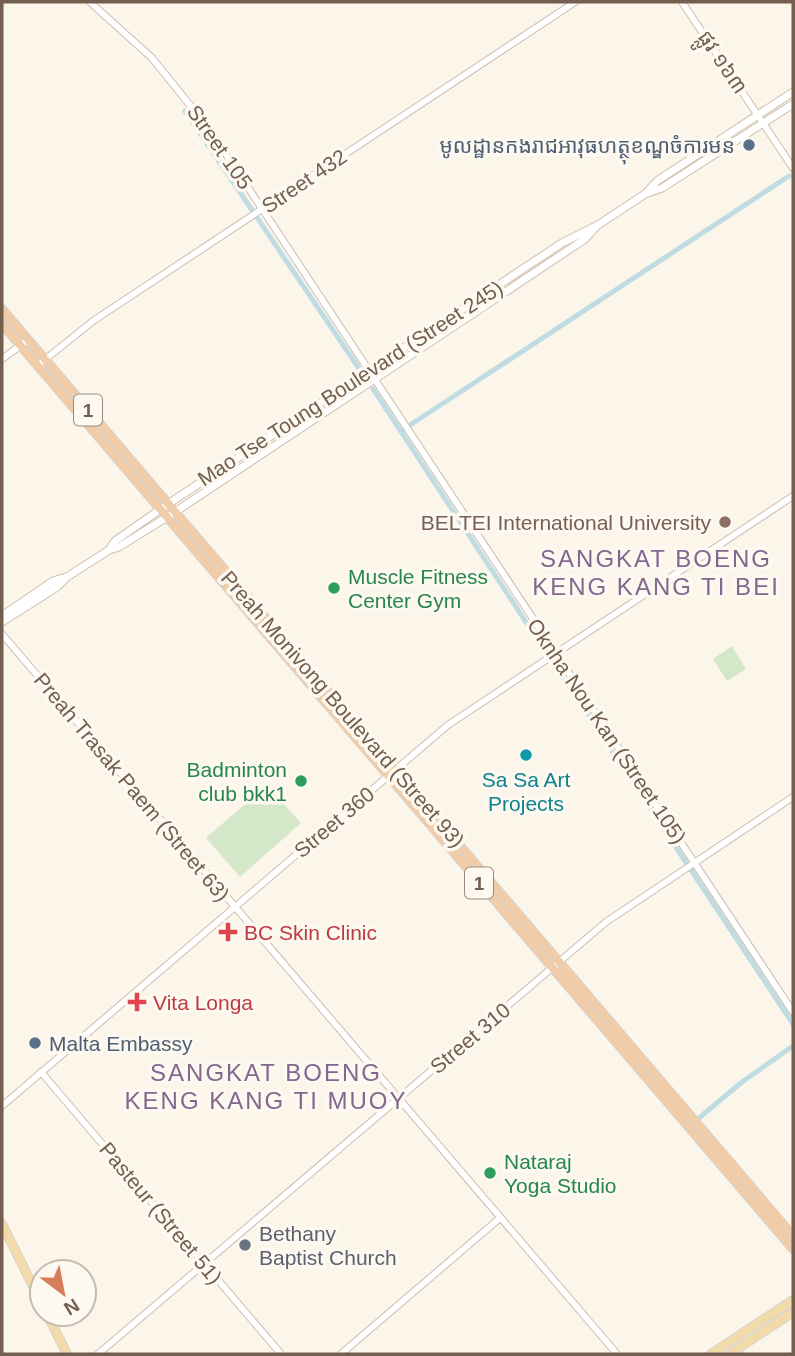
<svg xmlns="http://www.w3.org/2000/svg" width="795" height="1356" font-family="Arial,'Noto Sans Khmer',sans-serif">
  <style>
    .green { fill: #d4e7c9 }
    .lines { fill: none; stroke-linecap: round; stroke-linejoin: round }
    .canal { stroke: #c0dce3; stroke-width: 5 }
    .tertiary-casing { stroke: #ccbeb1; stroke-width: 8 }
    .secondary-casing { stroke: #cebeae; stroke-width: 9 }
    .primary-casing { stroke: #d8d2ce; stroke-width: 10 }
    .trunk-casing { stroke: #d8d2ce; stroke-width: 10 }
    .tertiary { stroke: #fff; stroke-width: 6 }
    .secondary { stroke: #fff; stroke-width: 7 }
    .primary { stroke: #f2dba9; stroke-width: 8 }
    .trunk { stroke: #f0cca8; stroke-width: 8 }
    .service-dot { fill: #5c6f8a; stroke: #fdf9f0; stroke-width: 2.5 }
    .education-dot { fill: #8d6e63; stroke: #fdf9f0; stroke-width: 2.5 }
    .leisure-dot { fill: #2e9e5b; stroke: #fdf9f0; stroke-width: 2.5 }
    .culture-dot { fill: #0f9aa8; stroke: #fdf9f0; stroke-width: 2.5 }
    .health-dot { fill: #e0444e; stroke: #fdf9f0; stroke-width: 2.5 }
    .worship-dot { fill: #6b7280; stroke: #fdf9f0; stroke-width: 2.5 }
    .labels { text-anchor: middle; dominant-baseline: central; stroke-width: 7; stroke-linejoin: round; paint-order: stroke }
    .shield { fill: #fdf9f0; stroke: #9c8c7f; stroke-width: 2 }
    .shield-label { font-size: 19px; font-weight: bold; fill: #735e4f }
    .street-label { font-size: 21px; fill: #735e4f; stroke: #fdf9f0 }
    .service-label { font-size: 21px; fill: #4e5e75; stroke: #fdf9f0; text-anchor: end }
    .education-label { font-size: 21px; fill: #785e54; stroke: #fdf9f0; text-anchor: end }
    .leisure-label { font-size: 21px; fill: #27864d; stroke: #fdf9f0; text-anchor: start }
    .culture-label { font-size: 21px; fill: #0d838f; stroke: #fdf9f0 }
    .health-label { font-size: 21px; fill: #be3a42; stroke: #fdf9f0; text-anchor: start }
    .worship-label { font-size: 21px; fill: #5b616d; stroke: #fdf9f0; text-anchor: start }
    .quarter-label { font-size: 24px; letter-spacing: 2px; fill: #84678f; stroke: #fdf9f0 }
  </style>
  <rect width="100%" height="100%" fill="#fbf5ea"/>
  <g class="green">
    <polygon points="732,646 746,669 727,681 713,659"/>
    <polygon points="267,785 301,823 240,877 206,838"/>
  </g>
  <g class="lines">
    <g class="canal">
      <polyline points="185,111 360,370"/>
      <polyline points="373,389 545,651"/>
      <polyline points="401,431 789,176"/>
      <polyline points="554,663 793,1024"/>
      <polyline points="699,1118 742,1082 793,1046"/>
    </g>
    <defs>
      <g id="tertiary">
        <polyline points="90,2 152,58 210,130 793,1012"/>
        <polyline points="682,2 793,168"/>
        <polyline points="2,359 28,340"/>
        <polyline points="42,362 93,321 575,2"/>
        <polyline points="2,634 617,1354"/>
        <polyline points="41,1072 281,1354"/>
        <polyline points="2,1106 448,725 793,496"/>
        <polyline points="98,1354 606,922 793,797"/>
        <polyline points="341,1354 500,1218"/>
      </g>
      <g id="secondary">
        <polyline points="645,194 657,181 793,92"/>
        <polyline points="109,550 115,541 168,504 562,243 598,225 645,194 662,188 793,104"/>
        <polyline points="2,616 53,581 66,577"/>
        <polyline points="2,622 57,587 67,577 109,550 119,547 175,512 585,239 597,226"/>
      </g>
      <g id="primary">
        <polyline points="2,1224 42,1304"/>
        <polyline points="47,1314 67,1354"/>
        <polyline points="711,1354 793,1300"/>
        <polyline points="730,1354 793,1312"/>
      </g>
      <g id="trunk">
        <polyline points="2,309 793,1236"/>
        <polyline points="2,324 793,1249"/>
      </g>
    </defs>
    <use href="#tertiary" class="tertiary-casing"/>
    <use href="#secondary" class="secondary-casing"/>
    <use href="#primary" class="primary-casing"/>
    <use href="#trunk" class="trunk-casing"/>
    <use href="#tertiary" class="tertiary"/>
    <use href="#secondary" class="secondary"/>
    <use href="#primary" class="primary"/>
    <use href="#trunk" class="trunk"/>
  </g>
  <g class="service-dot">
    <circle cx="749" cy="145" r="7"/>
    <circle cx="35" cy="1043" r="7"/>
  </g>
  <circle class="education-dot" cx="725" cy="522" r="7"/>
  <g class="leisure-dot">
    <circle cx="334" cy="588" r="7"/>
    <circle cx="301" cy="781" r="7"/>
    <circle cx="490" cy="1173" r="7"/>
  </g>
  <circle class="culture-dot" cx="526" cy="755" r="7"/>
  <g class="health-dot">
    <path d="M224.5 921.5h7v7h7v7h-7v7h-7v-7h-7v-7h7z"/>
    <path d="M133.5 991.5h7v7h7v7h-7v7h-7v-7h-7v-7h7z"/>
  </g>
  <circle class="worship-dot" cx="245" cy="1245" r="7"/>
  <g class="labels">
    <g class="shield">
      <rect x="74" y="394.5" width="28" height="31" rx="5"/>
      <rect x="465" y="867.5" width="28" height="31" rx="5"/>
    </g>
    <g class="shield-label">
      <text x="88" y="410">1</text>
      <text x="479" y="883">1</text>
    </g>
    <g class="street-label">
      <text transform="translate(723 62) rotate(56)">ផ្លូវ ១៦៣</text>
      <text transform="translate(220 147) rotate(55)">Street 105</text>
      <text transform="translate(304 181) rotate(-34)">Street 432</text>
      <text transform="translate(350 383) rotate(-33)">Mao Tse Toung Boulevard (Street 245)</text>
      <text transform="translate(343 709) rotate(49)">Preah Monivong Boulevard (Street 93)</text>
      <text transform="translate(607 731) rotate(56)">Oknha Nou Kan (Street 105)</text>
      <text transform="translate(132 787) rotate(50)">Preah Trasak Paem (Street 63)</text>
      <text transform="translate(334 822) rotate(-40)">Street 360</text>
      <text transform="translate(470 1038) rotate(-40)">Street 310</text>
      <text transform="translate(161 1213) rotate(50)">Pasteur (Street 51)</text>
    </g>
    <g class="service-label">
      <text x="735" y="145">មូលដ្ឋានកងរាជអាវុធហត្ថុខណ្ឌចំការមន</text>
      <text x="49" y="1043" text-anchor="start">Malta Embassy</text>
    </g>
    <g class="education-label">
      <text x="711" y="522">BELTEI International University</text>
    </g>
    <g class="leisure-label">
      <text x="348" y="576">Muscle Fitness<tspan x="348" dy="24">Center Gym</tspan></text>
      <text x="287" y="769" text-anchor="end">Badminton<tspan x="287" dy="24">club bkk1</tspan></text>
      <text x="504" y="1161">Nataraj<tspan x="504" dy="24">Yoga Studio</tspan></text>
    </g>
    <g class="culture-label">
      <text x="526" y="779">Sa Sa Art<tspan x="526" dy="24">Projects</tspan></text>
    </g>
    <g class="health-label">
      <text x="244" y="932">BC Skin Clinic</text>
      <text x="153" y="1002">Vita Longa</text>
    </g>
    <g class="worship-label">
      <text x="259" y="1233">Bethany<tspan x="259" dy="24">Baptist Church</tspan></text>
    </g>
    <g class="quarter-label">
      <text x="656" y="558">SANGKAT BOENG<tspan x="656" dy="28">KENG KANG TI BEI</tspan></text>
      <text x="266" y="1072">SANGKAT BOENG<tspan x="266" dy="28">KENG KANG TI MUOY</tspan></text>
    </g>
  </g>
  <rect width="795" height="1356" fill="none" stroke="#735e4f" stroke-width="7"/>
  <g transform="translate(63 1293) rotate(148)"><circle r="33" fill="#fdf9f0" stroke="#c6bbb0" stroke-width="2"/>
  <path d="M0-5L12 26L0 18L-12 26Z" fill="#d87d5c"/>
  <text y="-10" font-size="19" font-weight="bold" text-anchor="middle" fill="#735e4f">N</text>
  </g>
</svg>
